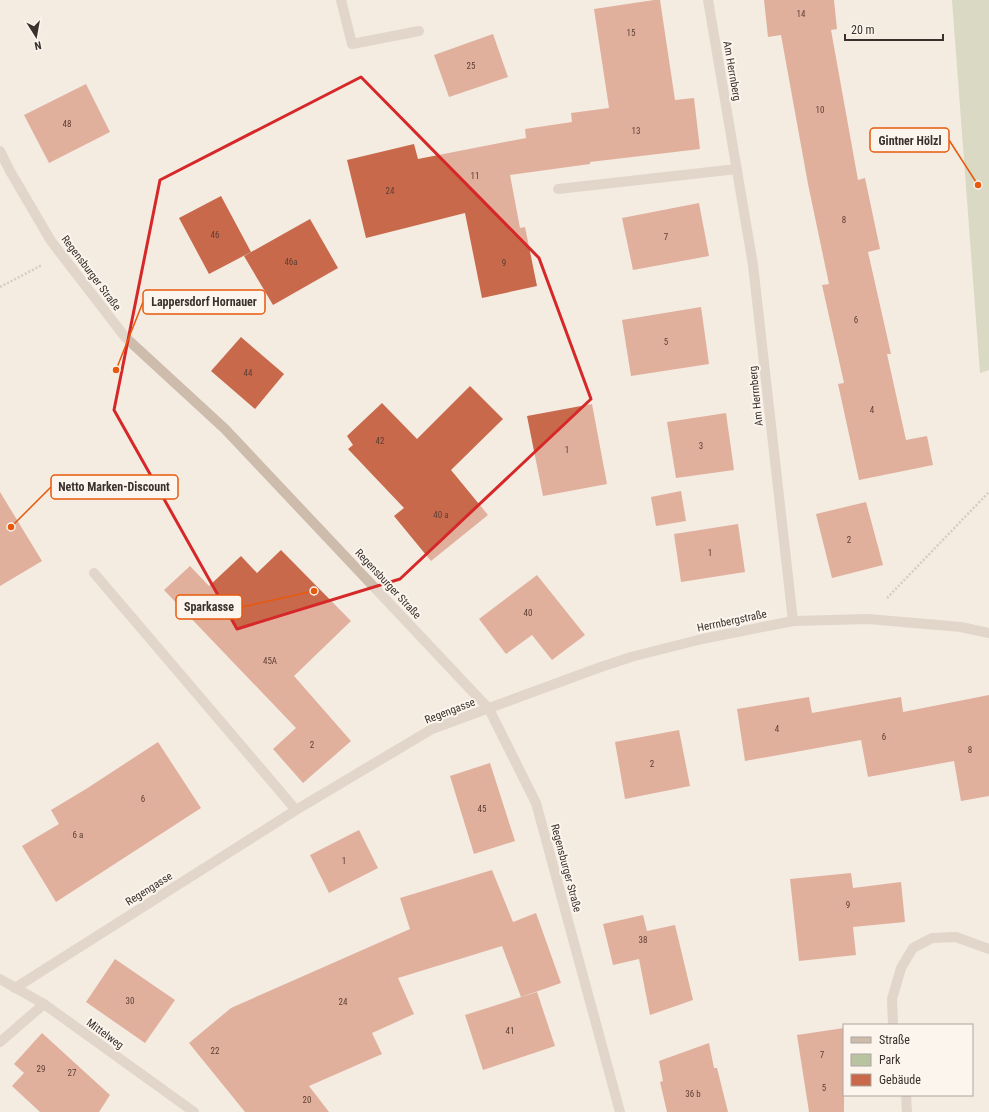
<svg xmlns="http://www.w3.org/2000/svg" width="989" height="1112" font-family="'Roboto Condensed',sans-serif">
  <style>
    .green { fill: #b8c4a0 }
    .building { fill: #c8694b }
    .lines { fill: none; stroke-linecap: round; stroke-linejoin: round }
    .path { stroke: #b9a596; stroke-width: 2.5; stroke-dasharray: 2 2; stroke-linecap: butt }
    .minor { stroke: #cdbbac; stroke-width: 10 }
    .marked { fill: none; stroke: #d62828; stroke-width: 3; stroke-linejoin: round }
    .labels { text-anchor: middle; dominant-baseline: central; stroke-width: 4; stroke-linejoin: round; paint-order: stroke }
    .number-label { font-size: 9px; fill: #5e3e33 }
    .street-label { font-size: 11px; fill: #3b302b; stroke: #fbf5ee }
    .leader { fill: none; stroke: #e8590c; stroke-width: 1.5 }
    .callout-dot { fill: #e8590c; stroke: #fbf5ee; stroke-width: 1.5 }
    .callout { fill: #fbf5ee; stroke: #e8590c; stroke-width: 1.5 }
    .callout-label { font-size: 12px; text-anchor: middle; font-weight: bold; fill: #3b302b }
  </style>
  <rect width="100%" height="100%" fill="#f4ebe1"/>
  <polygon class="green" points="952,0 989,0 989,370 980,373"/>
  <g class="building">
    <polygon points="654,0 660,0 675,100 694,98 700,149 590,162 590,164 510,175 520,228 525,227 537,286 482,298 465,213 366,238 347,160 414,144 418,159 526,138 525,129 572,122 571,113 609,108 594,9"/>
    <polygon points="764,0 834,0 837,29 831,30 858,180 865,178 880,249 868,252 891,354 887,354 906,440 927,436 933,465 859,480 838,384 844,383 822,285 829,284 808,184 781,35 768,37"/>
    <polygon points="493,34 508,77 449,97 434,55"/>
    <polygon points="86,84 110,132 49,163 24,115"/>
    <polygon points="221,196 251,252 209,274 179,218"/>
    <polygon points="699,203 709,256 633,270 622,218"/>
    <polygon points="310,219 338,268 273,305 244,256"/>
    <polygon points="701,307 709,364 631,376 622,320"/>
    <polygon points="241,337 284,374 255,409 211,371"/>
    <polygon points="470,386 503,419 451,470 488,515 431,561 394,516 404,508 348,449 353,445 347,436 382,403 417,439"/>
    <polygon points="592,404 607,484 543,496 527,416"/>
    <polygon points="726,413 734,470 676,478 667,422"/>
    <polygon points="681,491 686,521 656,526 651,497"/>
    <polygon points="0,492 42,561 0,586"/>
    <polygon points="866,502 883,565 832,578 816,514"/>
    <polygon points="738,524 745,572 681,582 674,534"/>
    <polygon points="281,550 351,621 294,676 351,741 303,783 273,749 296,728 164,590 190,566 209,586 241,556 257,573"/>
    <polygon points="537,575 585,635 552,660 532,635 506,654 479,619"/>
    <polygon points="989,695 989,796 961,801 954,761 868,777 861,740 745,761 737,709 809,697 812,713 901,697 903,712"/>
    <polygon points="679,730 690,786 625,799 615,742"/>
    <polygon points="158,742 201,808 56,902 22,846 59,824 51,810 86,789"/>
    <polygon points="490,763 515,841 474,854 450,776"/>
    <polygon points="359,830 378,868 329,893 310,855"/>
    <polygon points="492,870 513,922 536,913 561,983 521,997 502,946 398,978 414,1014 372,1033 382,1054 309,1086 329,1112 245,1112 189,1043 231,1008 410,929 400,898"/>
    <polygon points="851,873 853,888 901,882 905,922 853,927 856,955 799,961 790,879"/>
    <polygon points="643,915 647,931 675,925 693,1000 650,1015 639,959 613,965 603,924"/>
    <polygon points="115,959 175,1000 145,1043 86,1002"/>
    <polygon points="537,992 555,1046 483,1070 465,1015"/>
    <polygon points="844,1028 844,1112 809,1112 797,1035"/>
    <polygon points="42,1033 110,1095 99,1112 40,1112 12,1086 24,1073 14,1064"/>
    <polygon points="709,1043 714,1068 717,1068 728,1112 667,1112 660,1082 663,1081 659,1061"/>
  </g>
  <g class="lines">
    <g class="path">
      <polyline points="0,287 42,265"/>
      <polyline points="887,598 989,492"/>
    </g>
    <g class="minor">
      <polyline points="341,0 352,44 419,31"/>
      <polyline points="708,0 753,265 793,621"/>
      <polyline points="0,151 10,171 51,241 125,337 225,429 489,709 536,803 620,1112"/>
      <polyline points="558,189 737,169"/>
      <polyline points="94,573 296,810"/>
      <polyline points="0,979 44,1004 194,1112"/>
      <polyline points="15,988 296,810 432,729 598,668 631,657 702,639 793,621 868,619 961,627 989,633"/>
      <polyline points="893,1025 892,999 901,968 913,948 932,938 956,937 989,949"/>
      <polyline points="0,1042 44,1004"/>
      <polyline points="906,1095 907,1112"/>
    </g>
  </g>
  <path d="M0 0H989V1112H0ZM361,77L539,258L591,399L400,579L237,629L114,410L160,180Z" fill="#f4ebe1" fill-opacity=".55" fill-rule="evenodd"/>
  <path class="marked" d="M361,77L539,258L591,399L400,579L237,629L114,410L160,180Z"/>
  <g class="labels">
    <g class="number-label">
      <text x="801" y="14">14</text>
      <text x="631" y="33">15</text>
      <text x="471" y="66">25</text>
      <text x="820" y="110">10</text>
      <text x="67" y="124">48</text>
      <text x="636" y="131">13</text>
      <text x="475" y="176">11</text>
      <text x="390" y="191">24</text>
      <text x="844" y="220">8</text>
      <text x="215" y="235">46</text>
      <text x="666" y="237">7</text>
      <text x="291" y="262">46a</text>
      <text x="504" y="263">9</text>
      <text x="856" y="320">6</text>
      <text x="666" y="342">5</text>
      <text x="248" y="373">44</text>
      <text x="872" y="410">4</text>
      <text x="380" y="441">42</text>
      <text x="701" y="446">3</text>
      <text x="567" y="450">1</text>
      <text x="441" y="515">40 a</text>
      <text x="849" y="540">2</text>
      <text x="710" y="553">1</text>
      <text x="528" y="613">40</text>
      <text x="270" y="661">45A</text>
      <text x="777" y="729">4</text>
      <text x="884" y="737">6</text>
      <text x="312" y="745">2</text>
      <text x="970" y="750">8</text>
      <text x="652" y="764">2</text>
      <text x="143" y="799">6</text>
      <text x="482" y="809">45</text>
      <text x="78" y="835">6 a</text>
      <text x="344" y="861">1</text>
      <text x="848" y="905">9</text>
      <text x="643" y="940">38</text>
      <text x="130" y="1001">30</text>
      <text x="343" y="1002">24</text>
      <text x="510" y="1031">41</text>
      <text x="215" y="1051">22</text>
      <text x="822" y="1055">7</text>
      <text x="41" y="1069">29</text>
      <text x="72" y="1073">27</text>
      <text x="824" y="1088">5</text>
      <text x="693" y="1094">36 b</text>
      <text x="307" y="1100">20</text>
    </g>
    <g class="street-label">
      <text transform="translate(732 71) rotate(80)">Am Herrnberg</text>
      <text transform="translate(91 273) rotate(53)">Regensburger Straße</text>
      <text transform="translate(756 396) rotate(-96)">Am Herrnberg</text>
      <text transform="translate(388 584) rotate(47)">Regensburger Straße</text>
      <text transform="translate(732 621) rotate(-12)">Herrnbergstraße</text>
      <text transform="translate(450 711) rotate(-21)">Regengasse</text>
      <text transform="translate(566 868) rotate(75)">Regensburger Straße</text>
      <text transform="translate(149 889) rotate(-32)">Regengasse</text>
      <text transform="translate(105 1034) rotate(36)">Mittelweg</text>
    </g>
  </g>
  <path class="leader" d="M978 185L949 140M116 370L143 302M11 527L51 487M314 591L242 607"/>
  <g class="callout-dot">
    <circle cx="978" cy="185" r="4"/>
    <circle cx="116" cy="370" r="4"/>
    <circle cx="11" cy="527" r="4"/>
    <circle cx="314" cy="591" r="4"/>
  </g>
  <g class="callout">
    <rect x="870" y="128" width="79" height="24" rx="4"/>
    <rect x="143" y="290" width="122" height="24" rx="4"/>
    <rect x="51" y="475" width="127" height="24" rx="4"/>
    <rect x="176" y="595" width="66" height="24" rx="4"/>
  </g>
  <g class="callout-label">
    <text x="910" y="145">Gintner Hölzl</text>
    <text x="204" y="306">Lappersdorf Hornauer</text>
    <text x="114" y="491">Netto Marken-Discount</text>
    <text x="209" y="611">Sparkasse</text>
  </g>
  <rect x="843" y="1024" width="130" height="72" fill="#fbf5ee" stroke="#aea6a0"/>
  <rect x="851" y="1037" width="20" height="6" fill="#cdbbac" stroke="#aea6a0"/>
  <text x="879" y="1044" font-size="12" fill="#3b302b">Straße</text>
  <rect x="851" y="1054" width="20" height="12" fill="#b8c4a0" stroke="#aea6a0"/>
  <text x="879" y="1064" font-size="12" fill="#3b302b">Park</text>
  <rect x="851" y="1074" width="20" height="12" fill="#c8694b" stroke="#aea6a0"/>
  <text x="879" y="1084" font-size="12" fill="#3b302b">Gebäude</text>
  <g transform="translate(36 36) rotate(169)" stroke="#fbf5ee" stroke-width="3" paint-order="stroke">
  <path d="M0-3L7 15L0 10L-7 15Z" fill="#3b302b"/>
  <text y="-6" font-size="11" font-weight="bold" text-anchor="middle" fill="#3b302b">N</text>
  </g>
  <path d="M845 34v6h98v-6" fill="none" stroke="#3b302b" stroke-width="2"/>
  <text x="851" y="34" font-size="12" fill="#3b302b" stroke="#fbf5ee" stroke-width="3" paint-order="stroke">20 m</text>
</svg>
